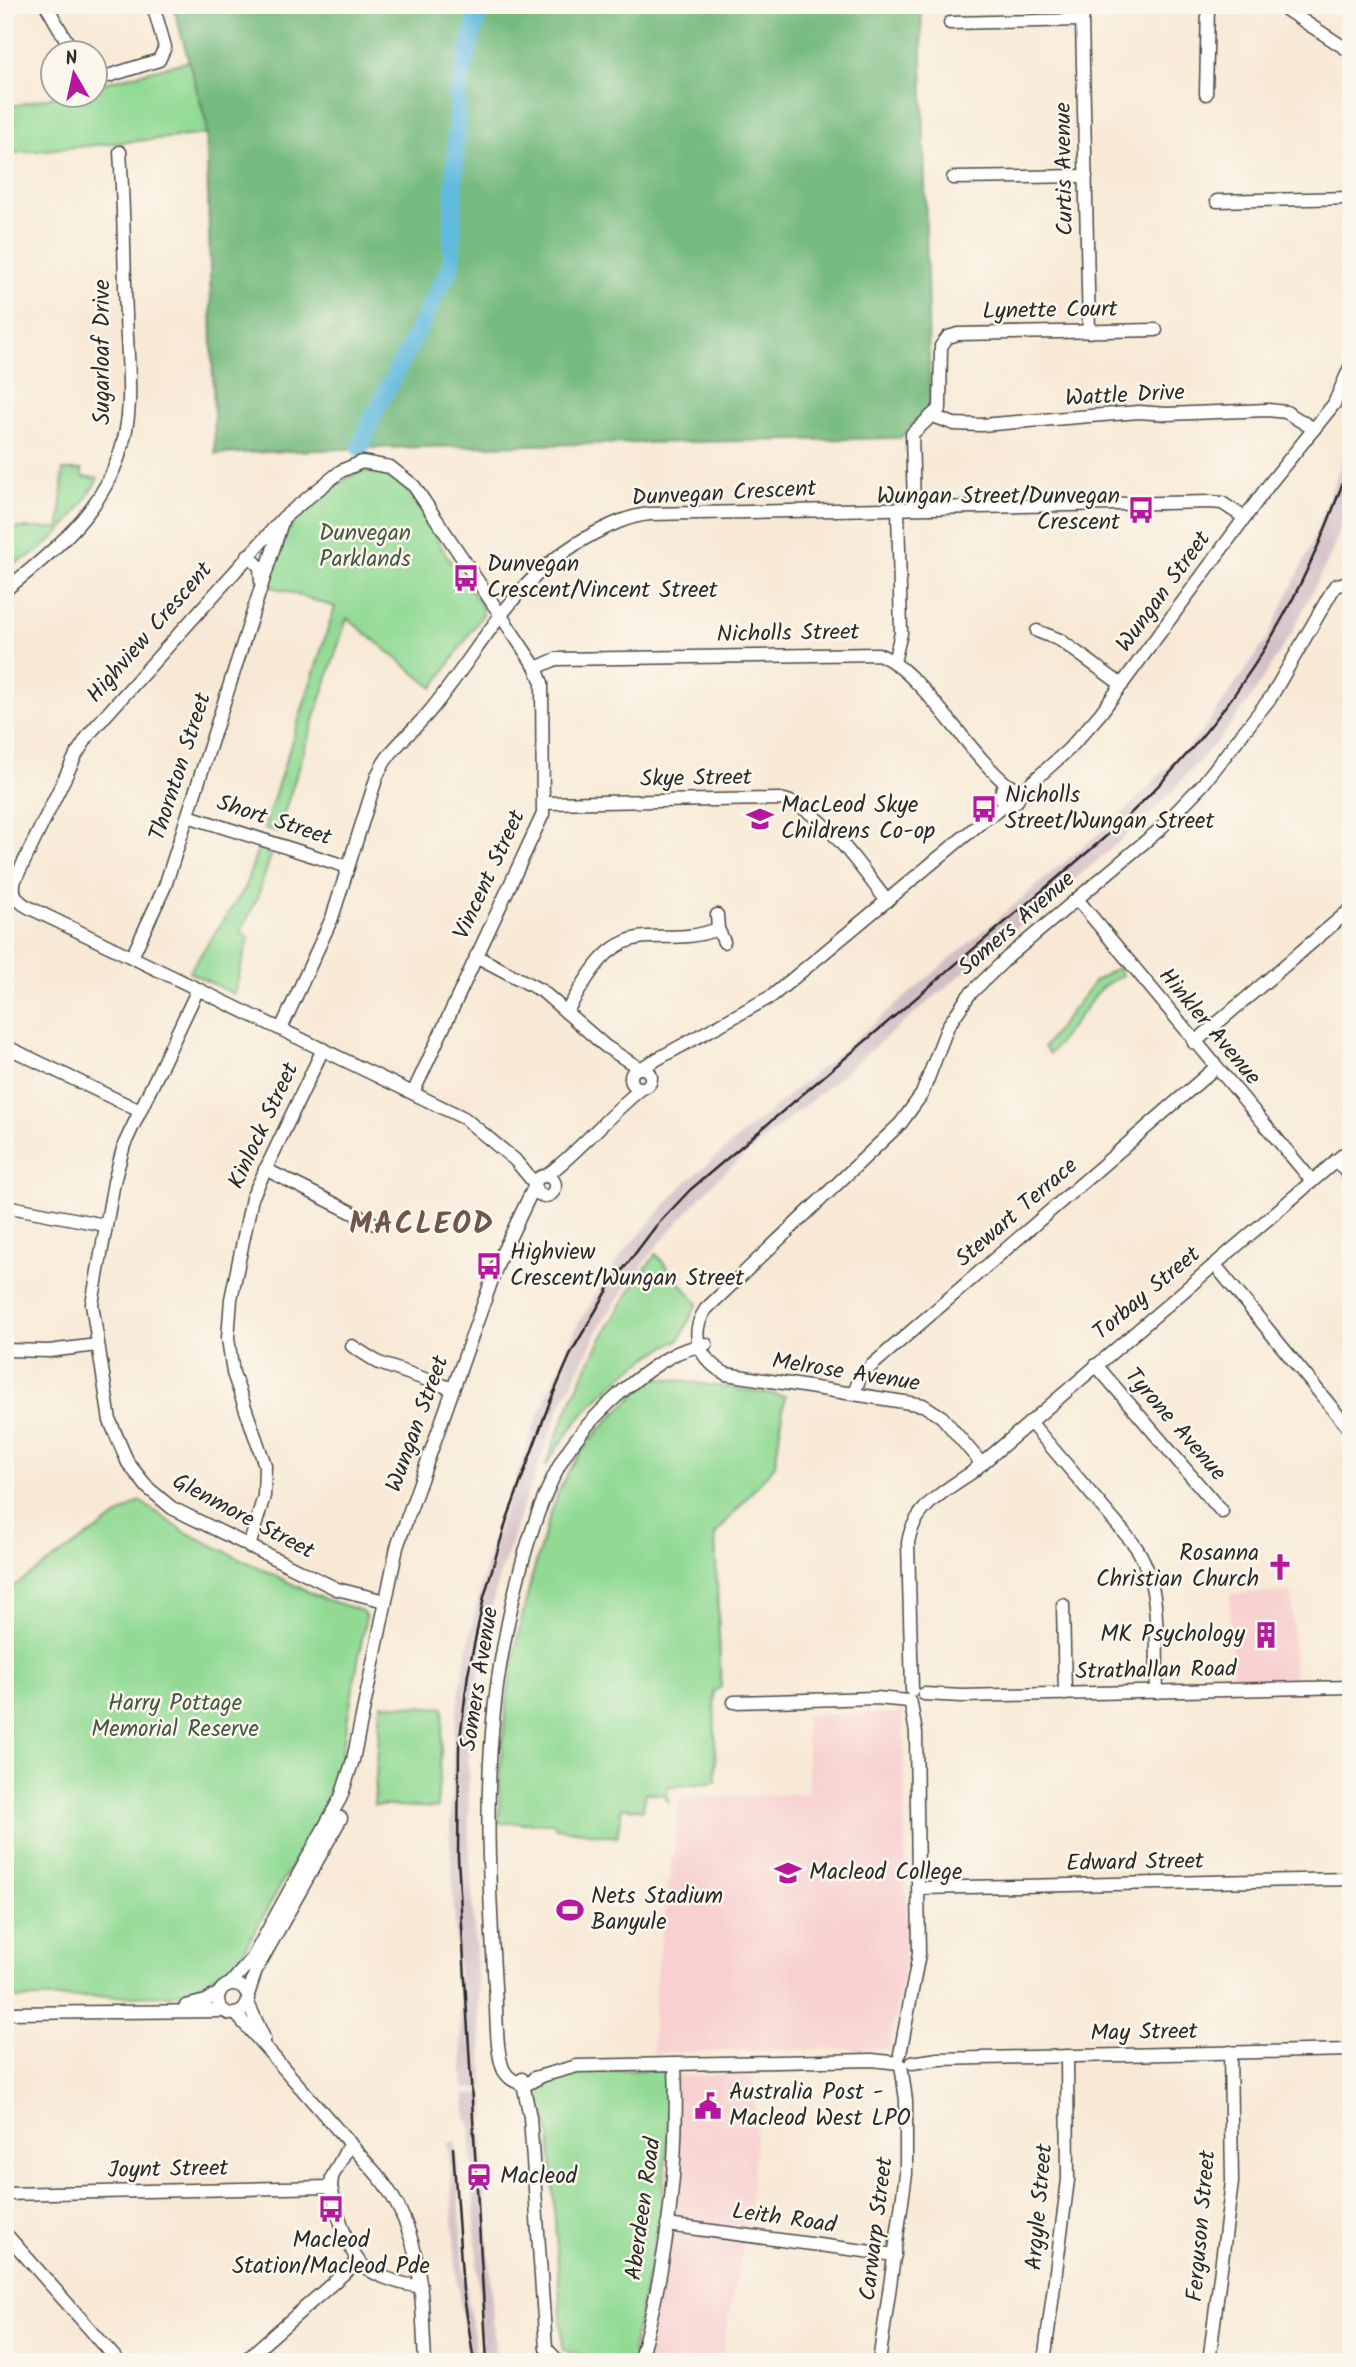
<svg xmlns="http://www.w3.org/2000/svg" width="1356" height="2367" font-family="Kalam,sans-serif">
  <style>
    .built { fill: #f7d0cf }
    .industrial { fill: #d2bec5 }
    .green { fill: #92da94; stroke: #5e8260; stroke-width: 2 }
    .forest { fill: #75ba7e; stroke: #507254; stroke-width: 2 }
    .lines { fill: none; stroke-linecap: round; stroke-linejoin: round }
    .river { stroke: #61bade; stroke-width: 18 }
    .minor-casing { stroke: #4a4845; stroke-width: 15 }
    .minor { stroke: #fff; stroke-width: 12 }
    .rail { stroke: #2b2b2b; stroke-width: 2.5 }
    .labels { text-anchor: middle; dominant-baseline: central; stroke-width: 5; stroke-linejoin: round; paint-order: stroke }
    .street-label { font-size: 23px; fill: #2b2b2b; stroke: #fbf7ec }
    .poi-label { font-size: 23px; fill: #2b2b2b; stroke: #fbf7ec; text-anchor: start }
    .park-label { font-size: 23px; fill: #455745; stroke: #fbf7ec }
    .district-label { font-size: 30px; font-weight: bold; letter-spacing: 2px; fill: #6e564c; stroke: #fbf7ec }
  </style>
  <rect width="100%" height="100%" fill="#fbf7ec"/>
  <filter id="ink" filterUnits="userSpaceOnUse"><feTurbulence type="fractalNoise" baseFrequency=".0143" numOctaves="2"/><feDisplacementMap in="SourceGraphic" scale="14" xChannelSelector="R" yChannelSelector="G"/><feConvolveMatrix kernelMatrix="1 2 1 2 8 2 1 2 1" color-interpolation-filters="sRGB"/></filter>
  <filter id="wash" filterUnits="userSpaceOnUse"><feTurbulence type="fractalNoise" baseFrequency=".00686" numOctaves="4" result="noise"/><feDisplacementMap in="SourceGraphic" scale="28" xChannelSelector="R" yChannelSelector="G"/><feGaussianBlur stdDeviation="1.57" result="paint"/><feColorMatrix in="noise" values="0 0 0 0 0 0 0 0 0 0 0 0 0 0 0 0 0 1.4 0 .05"/><feComposite in="paint" operator="in"/></filter>
  <g filter="url(#wash)">
    <rect width="100%" height="100%" fill="#f8e9d6"/>
    <g class="built">
      <polygon points="1292,1592 1294,1683 1233,1685 1230,1594"/>
      <polygon points="903,1713 907,1947 890,2048 653,2053 654,1995 680,1799 808,1793 806,1715"/>
      <polygon points="754,2074 756,2141 748,2222 720,2362 634,2362 632,2353 661,2208 668,2140 669,2076"/>
    </g>
    <g class="industrial">
      <polygon points="1351,436 1351,501 1330,556 1291,634 1247,704 1220,738 1150,815 1105,854 717,1179 656,1247 603,1320 559,1410 525,1500 499,1577 484,1639 468,1764 469,1842 484,2088 464,2089 450,1836 454,1735 459,1694 473,1620 491,1548 535,1424 578,1324 622,1254 684,1184 1125,811 1201,733 1267,639 1310,549"/>
      <polygon points="484,2093 486,2118 481,2119 495,2352 498,2352 499,2362 482,2362 470,2121 466,2120 465,2094"/>
      <polygon points="448,2142 456,2142 464,2270 477,2362 469,2362 457,2281"/>
    </g>
    <g class="green">
      <polygon points="189,61 206,122 206,134 5,154 5,108 59,95 94,94 95,85"/>
      <path d="M63,470H82V477L98,478C81,511 50,551 14,563L11,558L12,528H60Z"/>
      <path d="M366,471C408,471 425,519 443,550C455,568 468,586 481,604L483,614L433,688L347,618L278,832L264,828L335,607L270,586C276,568 280,546 289,529C299,510 345,475 366,471Z"/>
      <polygon points="258,848 272,852 258,896 241,932 249,937 234,994 189,972 245,888"/>
      <polygon points="1118,967 1122,975 1101,988 1050,1054 1044,1047 1095,981"/>
      <path d="M656,1254L698,1304C690,1315 687,1327 680,1339C624,1366 576,1414 545,1467C573,1390 606,1320 656,1254Z"/>
      <path d="M655,1377L785,1396L775,1465L715,1535L721,1687L714,1692L716,1782L667,1787L669,1803L664,1795L646,1792L643,1810L622,1807L617,1837L556,1828L553,1823H499C499,1729 514,1635 541,1545C549,1519 557,1489 572,1466C592,1432 626,1403 655,1377Z"/>
      <polygon points="140,1501 183,1531 319,1597 362,1611 366,1616 339,1767 322,1811 238,1961 189,1991 169,1995 5,1999 5,1592"/>
      <polygon points="381,1704 444,1708 437,1808 374,1805"/>
      <polygon points="661,2070 669,2076 668,2140 661,2208 632,2352 636,2354 634,2362 601,2362 563,2350 550,2137 546,2115 534,2085 573,2071"/>
    </g>
    <polygon class="forest" points="173,5 921,5 930,407 900,438 369,448 215,454 206,122"/>
    <g class="lines">
      <g class="river">
        <polyline points="381,401 451,265 458,91 480,5"/>
        <polyline points="360,448 375,411"/>
      </g>
    </g>
  </g>
  <g filter="url(#ink)">
    <g class="lines">
      <defs>
        <g id="minor">
          <polyline points="46,5 73,52"/>
          <polyline points="1086,5 1082,20 1089,332"/>
          <polyline points="1279,5 1351,52"/>
          <polyline points="950,23 1082,20"/>
          <polyline points="94,75 108,76 159,60 165,47 153,5"/>
          <polyline points="1206,94 1208,5"/>
          <polyline points="953,178 1086,176"/>
          <polyline points="1217,201 1351,198"/>
          <polyline points="933,416 954,424 981,425 1139,412 1167,414 1268,410 1286,412 1314,429"/>
          <polyline points="914,508 912,434 940,408 941,346 948,337 958,334 1156,330"/>
          <polyline points="248,555 260,567 261,582"/>
          <path d="M5,590C69,541 126,488 129,402C130,374 127,345 126,317C124,262 124,206 120,152"/>
          <polyline points="1037,631 1060,640 1122,685"/>
          <polyline points="894,662 901,633 898,508"/>
          <path d="M536,668L556,659L878,654C921,670 968,754 1009,786"/>
          <circle cx="1010" cy="795" r="9"/>
          <polyline points="1019,794 1069,749 1100,714 1271,482 1334,404 1351,365"/>
          <path d="M545,803L779,799C820,804 862,870 887,901"/>
          <polyline points="188,816 348,867"/>
          <polyline points="1077,899 1312,1181"/>
          <polyline points="717,915 718,929 724,942"/>
          <polyline points="476,956 542,991 605,1046 639,1068"/>
          <polyline points="132,957 165,886 282,522"/>
          <polyline points="198,989 124,1145 114,1182 92,1304 110,1421 128,1463 148,1488 172,1508 337,1589 385,1601"/>
          <path d="M566,1012C587,980 603,939 647,937C675,936 690,939 718,929"/>
          <path d="M281,1029L332,918L377,776C389,748 412,733 430,711C485,644 514,575 595,533C613,524 629,516 650,514L1210,502L1222,503L1245,518"/>
          <polyline points="1194,1043 1351,909"/>
          <polyline points="5,1046 140,1111"/>
          <circle cx="641" cy="1078" r="10"/>
          <polyline points="641,1068 772,996 984,820 1009,803"/>
          <path d="M413,1093L543,814L542,683L536,668L414,486L390,467L362,462L341,471L283,518L90,733L76,755L15,880C11,893 17,901 28,907L464,1118L515,1160L535,1184"/>
          <polyline points="1336,1160 1351,1178"/>
          <polyline points="265,1169 375,1224"/>
          <circle cx="545" cy="1186" r="10"/>
          <path d="M546,1176C581,1150 607,1116 641,1089"/>
          <polyline points="5,1206 105,1225"/>
          <polyline points="1215,1265 1351,1431"/>
          <polyline points="352,1346 379,1363 453,1389"/>
          <polyline points="5,1350 49,1351 97,1345"/>
          <polyline points="1096,1365 1222,1512"/>
          <polyline points="854,1394 860,1377 870,1367 1215,1068"/>
          <path d="M1030,1422L1133,1543C1164,1584 1155,1643 1157,1692"/>
          <path d="M982,1464L942,1417L923,1405L726,1374C700,1360 688,1335 706,1309L901,1123L922,1094L948,1026L969,995L1008,957L1159,830L1203,784L1271,697L1335,586L1351,581"/>
          <polyline points="249,1547 264,1496 265,1465 233,1373 228,1338 231,1299 252,1198 323,1049"/>
          <polyline points="1063,1605 1065,1694"/>
          <path d="M912,1690L908,1543C913,1508 944,1491 971,1473L1351,1148"/>
          <polyline points="924,1694 962,1696 1351,1687"/>
          <polyline points="734,1702 876,1698 909,1701"/>
          <polyline points="919,1888 1351,1879"/>
          <polyline points="231,1983 252,1959 341,1797 353,1760 397,1547 499,1260 534,1187"/>
          <circle cx="233" cy="1999" r="15"/>
          <polyline points="248,1995 256,1970 341,1818"/>
          <polyline points="248,2003 264,2038"/>
          <polyline points="186,2006 206,2001 219,1993"/>
          <polyline points="5,2013 224,2011"/>
          <path d="M236,2014L380,2178C424,2236 421,2293 425,2362"/>
          <polyline points="900,2054 919,1954 916,1733 911,1704"/>
          <polyline points="912,2063 938,2059 1351,2050"/>
          <path d="M542,2076L525,2085C516,2083 509,2079 504,2071C495,2052 497,2009 495,1987C488,1873 482,1761 503,1649C514,1587 531,1517 561,1462C582,1423 637,1374 675,1354C685,1349 696,1347 706,1344"/>
          <polyline points="534,2078 577,2066 872,2060 899,2063"/>
          <polyline points="522,2079 530,2117 546,2348 559,2362"/>
          <path d="M350,2143L332,2177L331,2187C335,2206 346,2243 357,2259C367,2274 404,2286 421,2286"/>
          <polyline points="5,2194 331,2187"/>
          <polyline points="667,2225 895,2255"/>
          <polyline points="5,2233 119,2362"/>
          <polyline points="243,2362 358,2261"/>
          <path d="M639,2362C667,2266 679,2164 675,2065"/>
          <polyline points="879,2362 906,2174 906,2100 901,2065"/>
          <polyline points="1044,2362 1068,2180 1067,2056"/>
          <polyline points="1209,2362 1232,2182 1230,2052"/>
        </g>
      </defs>
      <use href="#minor" class="minor-casing"/>
      <use href="#minor" class="minor"/>
      <g class="rail">
        <polyline points="453,2148 463,2290 474,2362"/>
        <path d="M487,2362L458,1857L459,1747L468,1674L484,1597L506,1522L549,1404L572,1351L609,1288L656,1226L690,1190L1103,839C1224,731 1301,613 1351,458"/>
      </g>
    </g>
  </g>
  <defs>
    <symbol id="bus-bare" viewBox="-9 -9 18 18"><path d="M-5-6H5V4H4V6H2V4H-2V6H-4V4H-5ZM-3.5-4V0h7V-4ZM-3.5 1.2v1.5H-2V1.2ZM2 1.2v1.5H3.5V1.2Z" fill="#b5179e" stroke="#fbf7ec" stroke-width="2.5" paint-order="stroke"/></symbol>
    <symbol id="school-bare" viewBox="-9 -9 18 18"><path d="M0-5L7-2L0 1L-7-2ZM-4 1L0 2.5L4 1V4Q0 6-4 4Z" fill="#b5179e" stroke="#fbf7ec" stroke-width="2.5" paint-order="stroke"/></symbol>
    <symbol id="church-bare" viewBox="-9 -9 18 18"><path d="M-1.2-6h2.4v3.5h3.3v2.4h-3.3V6h-2.4V-.1h-3.3v-2.4h3.3Z" fill="#b5179e" stroke="#fbf7ec" stroke-width="2.5" paint-order="stroke"/></symbol>
    <symbol id="building-bare" viewBox="-9 -9 18 18"><path d="M-4-6H4V6H1V3H-1V6H-4ZM-2.5-4.3h1.7v1.8h-1.7ZM.8-4.3h1.7v1.8H.8ZM-2.5-1h1.7V.8h-1.7ZM.8-1h1.7V.8H.8Z" fill="#b5179e" stroke="#fbf7ec" stroke-width="2.5" paint-order="stroke"/></symbol>
    <symbol id="stadium-bare" viewBox="-9 -9 18 18"><path d="M0-5a6.5 5 0 1 0 0 10a6.5 5 0 1 0 0-10ZM-3.5-1.8h7v3.6h-7Z" fill="#b5179e" stroke="#fbf7ec" stroke-width="2.5" paint-order="stroke"/></symbol>
    <symbol id="civic-bare" viewBox="-9 -9 18 18"><path d="M-.6-6.5H3V-4.5H.6V-3L4-1V1h2V6H-6V1h2V-1L-.6-3ZM-1.2 2.5V6h2.4V2.5Z" fill="#b5179e" stroke="#fbf7ec" stroke-width="2.5" paint-order="stroke"/></symbol>
    <symbol id="station-bare" viewBox="-9 -9 18 18"><path d="M-3-6H3Q5-6 5-4V2Q5 4 3 4L4.5 6H3L1.5 4h-3L-3 6H-4.5L-3 4Q-5 4-5 2V-4Q-5-6-3-6ZM-3.5-4v3h7v-3ZM-3.5 1v1.5H-2V1ZM2 1v1.5H3.5V1Z" fill="#b5179e" stroke="#fbf7ec" stroke-width="2.5" paint-order="stroke"/></symbol>
  </defs>
  <g fill-rule="evenodd">
    <use href="#bus-bare" x="1122" y="491" width="38" height="38"/>
    <use href="#bus-bare" x="447" y="559" width="38" height="38"/>
    <use href="#bus-bare" x="965" y="790" width="38" height="38"/>
    <use href="#school-bare" x="741" y="800" width="38" height="38"/>
    <use href="#bus-bare" x="470" y="1247" width="38" height="38"/>
    <use href="#church-bare" x="1261" y="1548" width="38" height="38"/>
    <use href="#building-bare" x="1247" y="1616" width="38" height="38"/>
    <use href="#school-bare" x="769" y="1854" width="38" height="38"/>
    <use href="#stadium-bare" x="551" y="1891" width="38" height="38"/>
    <use href="#civic-bare" x="689" y="2087" width="38" height="38"/>
    <use href="#station-bare" x="460" y="2158" width="38" height="38"/>
    <use href="#bus-bare" x="312" y="2190" width="38" height="38"/>
  </g>
  <g class="labels">
    <g class="street-label">
      <text transform="translate(1065 169) rotate(-91)">Curtis Avenue</text>
      <text transform="translate(1050 311) rotate(-1)">Lynette Court</text>
      <text transform="translate(103 352) rotate(-90)">Sugarloaf Drive</text>
      <text transform="translate(1125 396) rotate(-3)">Wattle Drive</text>
      <text transform="translate(724 494) rotate(-3)">Dunvegan Crescent</text>
      <text transform="translate(1164 592) rotate(-54)">Wungan Street</text>
      <text transform="translate(150 633) rotate(-49)">Highview Crescent</text>
      <text transform="translate(788 634) rotate(-1)">Nicholls Street</text>
      <text transform="translate(181 767) rotate(-72)">Thornton Street</text>
      <text transform="translate(696 779) rotate(-1)">Skye Street</text>
      <text transform="translate(274 821) rotate(18)">Short Street</text>
      <text transform="translate(490 875) rotate(-65)">Vincent Street</text>
      <text transform="translate(1017 924) rotate(-41)">Somers Avenue</text>
      <text transform="translate(1209 1027) rotate(50)">Hinkler Avenue</text>
      <text transform="translate(264 1126) rotate(-65)">Kinlock Street</text>
      <text transform="translate(1017 1213) rotate(-41)">Stewart Terrace</text>
      <text transform="translate(1147 1294) rotate(-40)">Torbay Street</text>
      <text transform="translate(846 1373) rotate(9)">Melrose Avenue</text>
      <text transform="translate(418 1424) rotate(-70)">Wungan Street</text>
      <text transform="translate(1175 1425) rotate(49)">Tyrone Avenue</text>
      <text transform="translate(243 1517) rotate(28)">Glenmore Street</text>
      <text transform="translate(1156 1671) rotate(-1)">Strathallan Road</text>
      <text transform="translate(480 1679) rotate(-81)">Somers Avenue</text>
      <text transform="translate(1135 1863) rotate(-1)">Edward Street</text>
      <text transform="translate(1144 2033) rotate(-1)">May Street</text>
      <text transform="translate(168 2170) rotate(-1)">Joynt Street</text>
      <text transform="translate(1040 2207) rotate(-85)">Argyle Street</text>
      <text transform="translate(644 2209) rotate(-82)">Aberdeen Road</text>
      <text transform="translate(784 2219) rotate(8)">Leith Road</text>
      <text transform="translate(1202 2226) rotate(-85)">Ferguson Street</text>
      <text transform="translate(877 2229) rotate(-83)">Carwarp Street</text>
    </g>
    <g class="poi-label">
      <text x="1120" y="497" text-anchor="end">Wungan Street/Dunvegan<tspan x="1120" dy="26">Crescent</tspan></text>
      <text x="487" y="565">Dunvegan<tspan x="487" dy="26">Crescent/Vincent Street</tspan></text>
      <text x="1005" y="796">Nicholls<tspan x="1005" dy="26">Street/Wungan Street</tspan></text>
      <text x="781" y="806">MacLeod Skye<tspan x="781" dy="26">Childrens Co-op</tspan></text>
      <text x="510" y="1253">Highview<tspan x="510" dy="26">Crescent/Wungan Street</tspan></text>
      <text x="1259" y="1554" text-anchor="end">Rosanna<tspan x="1259" dy="26">Christian Church</tspan></text>
      <text x="1245" y="1635" text-anchor="end">MK Psychology</text>
      <text x="809" y="1873">Macleod College</text>
      <text x="591" y="1897">Nets Stadium<tspan x="591" dy="26">Banyule</tspan></text>
      <text x="729" y="2093">Australia Post -<tspan x="729" dy="26">Macleod West LPO</tspan></text>
      <text x="500" y="2177">Macleod</text>
      <text x="331" y="2241" text-anchor="middle">Macleod<tspan x="331" dy="26">Station/Macleod Pde</tspan></text>
    </g>
    <g class="park-label">
      <text x="365" y="534">Dunvegan<tspan x="365" dy="26">Parklands</tspan></text>
      <text x="175" y="1704">Harry Pottage<tspan x="175" dy="26">Memorial Reserve</tspan></text>
    </g>
    <g class="district-label">
      <text x="422" y="1225">MACLEOD</text>
    </g>
  </g>
  <rect width="1356" height="2367" fill="none" stroke="#fbf7ec" stroke-width="28"/>
  <g transform="translate(74 74) rotate(351)"><circle r="33" fill="#fbf7ec" stroke="#a8a59f" stroke-width="2"/>
  <path d="M0-5L12 26L0 18L-12 26Z" fill="#b5179e"/>
  <text y="-10" font-size="19" font-weight="bold" text-anchor="middle" fill="#2b2b2b">N</text>
  </g>
</svg>
